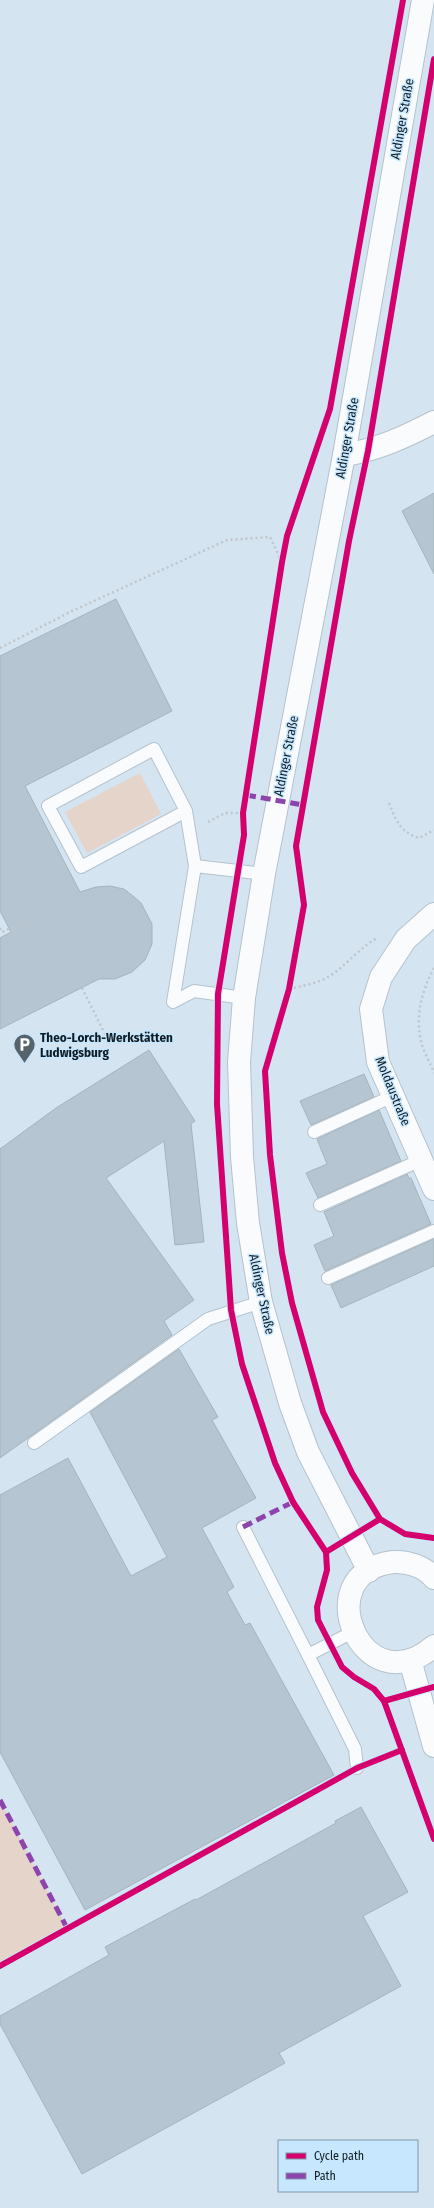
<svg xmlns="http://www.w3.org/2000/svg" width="434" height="2208" font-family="'Fira Sans Condensed',sans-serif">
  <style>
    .green { fill: #e4d4c9 }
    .building { fill: #b5c6d2; stroke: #a6b3bc }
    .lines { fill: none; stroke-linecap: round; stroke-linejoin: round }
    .lane-casing { stroke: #b5c2cc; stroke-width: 14 }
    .street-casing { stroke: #b5c2cc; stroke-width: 24 }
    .secondary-casing { stroke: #b5c2cc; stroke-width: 24 }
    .path { stroke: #c0c5ca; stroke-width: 2.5; stroke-dasharray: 2 3; stroke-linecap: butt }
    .lane { stroke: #f9fbfd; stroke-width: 12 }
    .street { stroke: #f9fbfd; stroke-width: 22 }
    .secondary { stroke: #f9fbfd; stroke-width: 22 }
    .quiet { stroke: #8e44ad; stroke-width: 5; stroke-dasharray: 10 5; stroke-linecap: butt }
    .cycleway-casing { stroke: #c7e7fe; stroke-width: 8 }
    .cycleway { stroke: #d6006c; stroke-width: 6 }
    .labels { text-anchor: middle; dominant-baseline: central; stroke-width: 3; stroke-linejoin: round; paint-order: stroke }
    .street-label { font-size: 13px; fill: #111d25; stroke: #c7e7fe }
    .poi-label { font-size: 13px; font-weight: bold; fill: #111d25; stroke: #c7e7fe; text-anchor: start }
  </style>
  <rect width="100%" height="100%" fill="#d4e5f1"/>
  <g class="green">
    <polygon points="140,773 161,814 87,853 65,812"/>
    <polygon points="2,1804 67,1928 0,1966 0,1806"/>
  </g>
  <g class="building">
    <polygon points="434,493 434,574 402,511"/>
    <polygon points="116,599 172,711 25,786 80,892 96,887 110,886 124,889 133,896 141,903 152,924 152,944 145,960 132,972 115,979 99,979 0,1029 0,938 11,932 0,911 0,656"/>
    <polygon points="149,1050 195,1121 191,1124 204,1242 175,1245 164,1141 106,1178 194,1300 164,1321 172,1335 0,1458 0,1149 56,1108"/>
    <polygon points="364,1074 374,1097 311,1125 300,1101"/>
    <polygon points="379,1110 401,1161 318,1198 306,1173 327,1164 317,1139"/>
    <polygon points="407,1174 409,1178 411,1178 431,1224 325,1271 314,1245 334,1236 324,1212"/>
    <polygon points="434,1239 434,1266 341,1308 331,1285"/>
    <polygon points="179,1349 218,1417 212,1420 256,1498 202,1528 234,1587 227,1592 245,1625 250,1623 334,1775 85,1910 0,1752 0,1495 68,1458 131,1576 167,1557 90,1412"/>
    <polygon points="361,1807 408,1892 363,1916 401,1986 279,2053 285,2063 82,2174 0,2024 0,2016 109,1955 105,1947 195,1899 196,1900 336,1823 335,1821"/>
  </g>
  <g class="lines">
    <defs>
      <g id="lane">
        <polyline points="186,811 81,867 48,806 154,749 186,811 195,866"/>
        <polyline points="244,998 194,991 173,1002 195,866 264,874"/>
        <polyline points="314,1132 393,1096"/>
        <polyline points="320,1205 421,1160"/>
        <polyline points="328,1278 434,1231"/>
        <polyline points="34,1443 208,1319 261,1302"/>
        <polyline points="243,1527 308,1655 353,1632"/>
        <polyline points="308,1655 355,1749 357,1768"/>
      </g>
      <g id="street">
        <path d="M344,455C377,450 405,437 434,422"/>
        <polyline points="434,914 406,939 381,977 371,1009 378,1062 434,1189"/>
      </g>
      <g id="secondary">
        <polyline points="369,1571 308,1452 290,1403 261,1302 248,1223 242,1157 239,1062 244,998 264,874 344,455 423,0"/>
        <path d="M434,1578C425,1567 408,1561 393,1562C306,1572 362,1708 434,1646"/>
        <polyline points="410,1660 434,1746"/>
      </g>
    </defs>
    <use href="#lane" class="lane-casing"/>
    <use href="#street" class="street-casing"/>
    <use href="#secondary" class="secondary-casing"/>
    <g class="path">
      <polyline points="0,648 70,612 227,540 270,537 282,562"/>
      <path d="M389,803C397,822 399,831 419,838L434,830"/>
      <polyline points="208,822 225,813 243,813"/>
      <polyline points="0,928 2,932 32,917"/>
      <path d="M434,968C422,990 415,1016 421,1041C423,1051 430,1062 434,1073"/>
      <polyline points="82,988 110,1044"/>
      <path d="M289,989C302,986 315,984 328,977C343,969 359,948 377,938"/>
    </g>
    <use href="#lane" class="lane"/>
    <use href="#street" class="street"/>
    <use href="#secondary" class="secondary"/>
    <g class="quiet">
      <polyline points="246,795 303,805"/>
      <polyline points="243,1527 293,1502"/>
      <polyline points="0,1800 67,1928"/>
    </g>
    <defs>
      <g id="cycleway">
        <polyline points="403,0 330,409 287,536 282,562 243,813 244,835 218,994 217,1104 231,1310 242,1364 275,1463 293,1502 326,1552 327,1570 317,1607 318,1620 342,1667 354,1677 374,1689 384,1701 434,1839"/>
        <polyline points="434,59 368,451 349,541 296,846 304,905 289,989 265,1071 270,1155 282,1253 292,1303 323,1412 352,1473 380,1519 405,1534 434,1538"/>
        <polyline points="326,1552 380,1519"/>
        <polyline points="384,1701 434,1687"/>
        <polyline points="0,1966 357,1768 402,1750"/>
      </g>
    </defs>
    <use href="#cycleway" class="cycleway-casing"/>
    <use href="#cycleway" class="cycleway"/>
  </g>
  <defs>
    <symbol id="parking-pin" viewBox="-11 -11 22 30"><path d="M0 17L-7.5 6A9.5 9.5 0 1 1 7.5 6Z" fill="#55636c" stroke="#c7e7fe"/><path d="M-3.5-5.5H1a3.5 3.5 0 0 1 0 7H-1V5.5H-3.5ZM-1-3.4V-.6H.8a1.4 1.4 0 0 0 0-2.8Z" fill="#fff"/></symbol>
  </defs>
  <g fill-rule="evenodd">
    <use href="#parking-pin" x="12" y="1032" width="25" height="34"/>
  </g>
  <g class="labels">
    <g class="street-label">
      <text transform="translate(402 119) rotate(-80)">Aldinger Straße</text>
      <text transform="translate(347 438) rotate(-80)">Aldinger Straße</text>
      <text transform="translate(286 756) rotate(-79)">Aldinger Straße</text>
      <text transform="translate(393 1091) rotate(68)">Moldaustraße</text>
      <text transform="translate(262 1294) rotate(78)">Aldinger Straße</text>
    </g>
    <g class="poi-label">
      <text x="40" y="1037">Theo-Lorch-Werkstätten<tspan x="40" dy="15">Ludwigsburg</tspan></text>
    </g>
  </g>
  <rect x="278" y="2140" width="140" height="52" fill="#c7e7fe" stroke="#7e96a7"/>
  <rect x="286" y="2153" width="20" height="6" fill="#d6006c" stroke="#7e96a7"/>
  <text x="314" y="2160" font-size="12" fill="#111d25">Cycle path</text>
  <rect x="286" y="2173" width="20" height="6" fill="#8e44ad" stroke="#7e96a7"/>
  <text x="314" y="2180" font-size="12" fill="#111d25">Path</text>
</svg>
